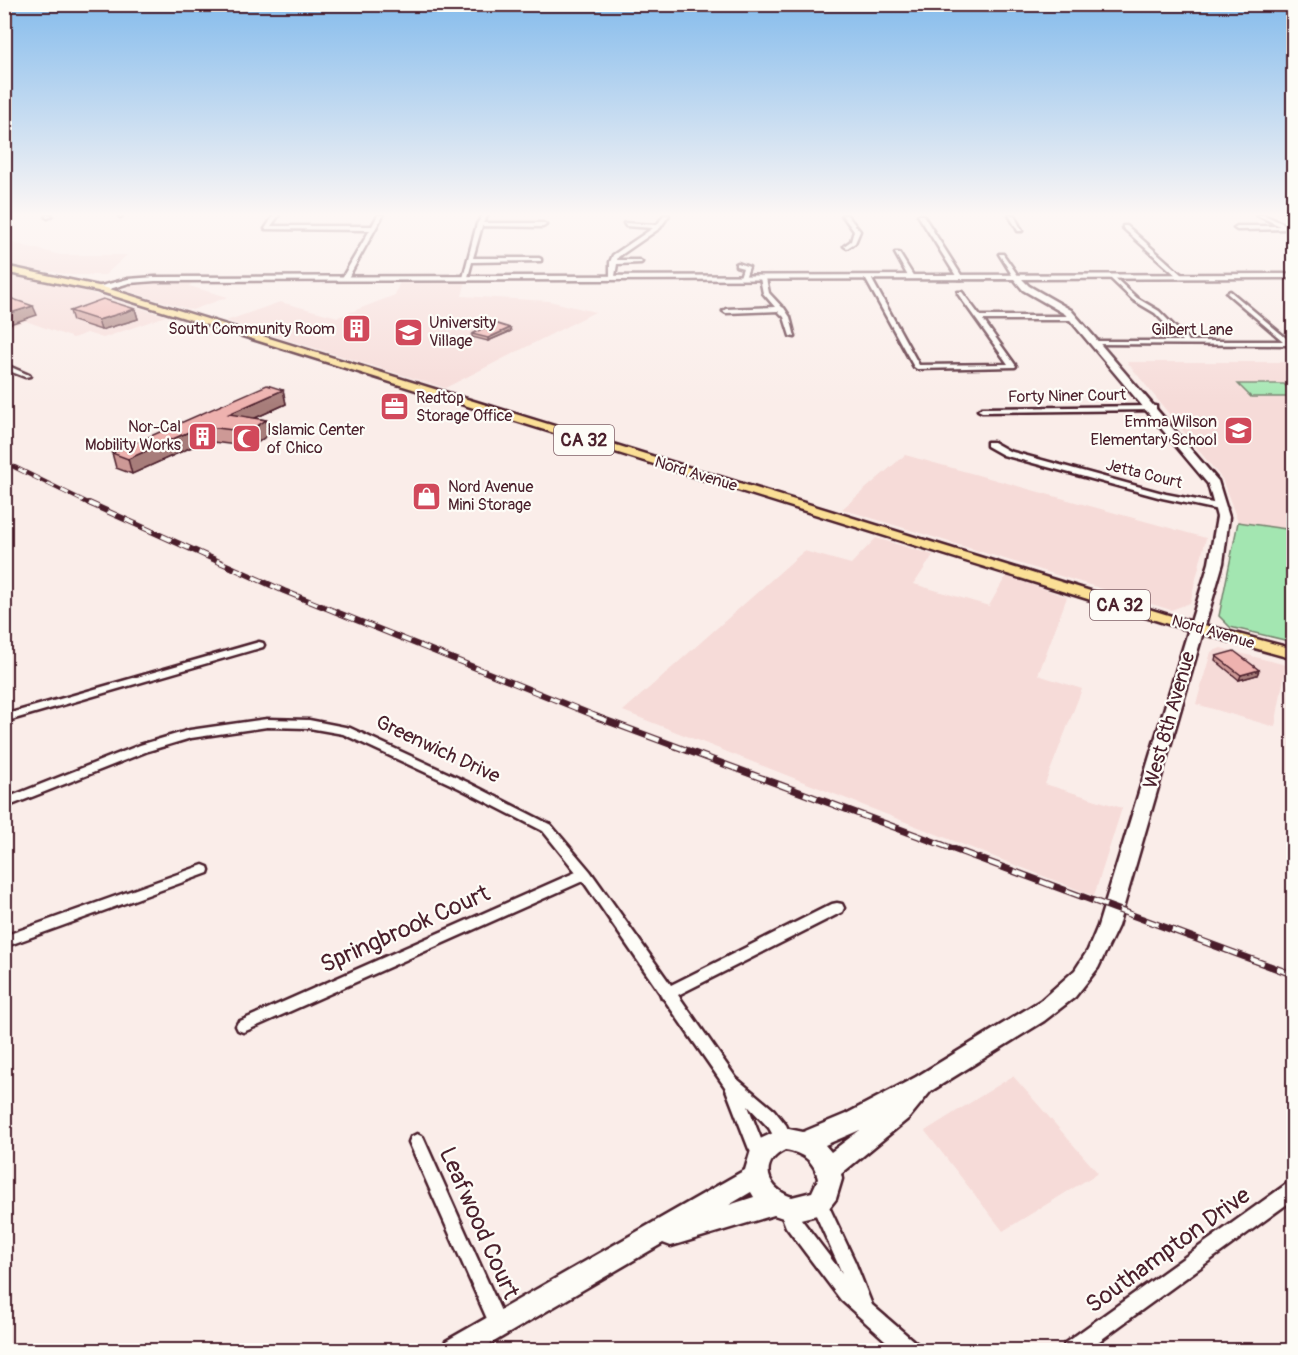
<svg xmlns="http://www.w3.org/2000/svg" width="1298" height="1355" font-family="Pangolin,sans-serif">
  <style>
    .built { fill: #f6dbd8 }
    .green { fill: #a3e6b1; stroke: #76826e; stroke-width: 1.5 }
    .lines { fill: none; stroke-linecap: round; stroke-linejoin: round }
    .street-casing { stroke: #4a1f2b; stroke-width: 5 }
    .secondary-casing { stroke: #4a1f2b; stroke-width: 5 }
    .primary-casing { stroke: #4a1f2b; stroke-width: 5 }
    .street { fill: #fdfcf7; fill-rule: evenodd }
    .secondary { fill: #fdfcf7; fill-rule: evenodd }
    .primary { fill: #fbdf96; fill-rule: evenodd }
    .rail-far2-casing { stroke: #4a1f2b; stroke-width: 4.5 }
    .rail-far1-casing { stroke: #4a1f2b; stroke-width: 6 }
    .rail-casing { stroke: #4a1f2b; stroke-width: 7 }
    .rail-far2 { stroke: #fdfcf7; stroke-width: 3; stroke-dasharray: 8; stroke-linecap: butt }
    .rail-far1 { stroke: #fdfcf7; stroke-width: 4; stroke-dasharray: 10; stroke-linecap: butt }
    .rail { stroke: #fdfcf7; stroke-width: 4.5; stroke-dasharray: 14; stroke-linecap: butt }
    .wall { fill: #cd9996; stroke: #4a1f2b; stroke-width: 1.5 }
    .shaded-wall { fill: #a77d7a; stroke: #4a1f2b; stroke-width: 1.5 }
    .building { fill: #eeb2af; stroke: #4a1f2b; stroke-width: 1.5 }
    .labels { text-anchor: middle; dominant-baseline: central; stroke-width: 4.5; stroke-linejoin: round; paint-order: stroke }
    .far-poi-label { font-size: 16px; fill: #4a1f2b; stroke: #fdfcf7; text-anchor: start }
    .far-street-label { font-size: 16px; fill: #4a1f2b; stroke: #fdfcf7 }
    .shield { fill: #fdfcf7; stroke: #806168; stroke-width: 1.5 }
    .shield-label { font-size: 18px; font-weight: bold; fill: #4a1f2b }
    .street-label { font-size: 20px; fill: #4a1f2b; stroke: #fdfcf7 }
    .near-street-label { font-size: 24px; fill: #4a1f2b; stroke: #fdfcf7 }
  </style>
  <rect width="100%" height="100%" fill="#faede9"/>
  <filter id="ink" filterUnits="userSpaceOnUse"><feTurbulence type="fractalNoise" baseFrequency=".0167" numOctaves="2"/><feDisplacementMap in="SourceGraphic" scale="12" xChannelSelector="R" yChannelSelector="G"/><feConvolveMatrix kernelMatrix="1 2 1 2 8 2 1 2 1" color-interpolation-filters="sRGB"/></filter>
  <g filter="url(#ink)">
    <g class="built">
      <polygon points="5,241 61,255 127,255 105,275 72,275 5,265"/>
      <polygon points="4,271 48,280 166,316 103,338 87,333 73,338 26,321 5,328"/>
      <polygon points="153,281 195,281 189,286 228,297 192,310 124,290 129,285"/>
      <polygon points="400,281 466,281 462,296 549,301 595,312 445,388 226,321 280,302 338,317 395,295"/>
      <polygon points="1127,362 1293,362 1293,530 1238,522 1222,479"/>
      <polygon points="905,455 1206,538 1190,603 1171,610 842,509"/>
      <polygon points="876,538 933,555 914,584 989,606 1006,576 1067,597 1038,675 1082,689 1045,784 1122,808 1094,896 623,711 804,551 851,564"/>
      <polygon points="1221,648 1286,665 1275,727 1196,704 1211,652"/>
      <polygon points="1013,1076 1098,1173 1003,1231 925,1131"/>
    </g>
    <g class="green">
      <polygon points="1238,384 1284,384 1293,393 1293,397 1251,397"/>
      <polygon points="1238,522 1293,530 1293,642 1230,627 1219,616"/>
    </g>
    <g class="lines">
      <defs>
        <g id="street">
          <polygon points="47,215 52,215 48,218 46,217"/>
          <polygon points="118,215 122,215 122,216 120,217"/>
          <polygon points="274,215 279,215 271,226 372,226 378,215 383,215 348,278 345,280 342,278 370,230 265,229"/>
          <polygon points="483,215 488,215 483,223 543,223 546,225 543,227 482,226 473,258 539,258 541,259 541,261 472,262 468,277 463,278 477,224"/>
          <polygon points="664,215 669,215 660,228 618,257 617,260 639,260 642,262 641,263 617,264 615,276 610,277 610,262 613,255 653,228 626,226 624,223 657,225"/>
          <polygon points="842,215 847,215 860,231 855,243 847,248 844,246 851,241 854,231"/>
          <polygon points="918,215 923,215 963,278 962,279 958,279"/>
          <polygon points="1009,215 1014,215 1022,231 1018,231"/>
          <polygon points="1257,215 1264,215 1291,227 1288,229 1237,230 1234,228 1237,226 1280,226"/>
          <polygon points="1123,226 1127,226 1182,275 1182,277 1178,277 1123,228"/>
          <polygon points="895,253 899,253 914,277 913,278 909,278"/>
          <polygon points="999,254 1003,254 1019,277 1018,278 1014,278"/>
          <polygon points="738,263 749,267 745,278 740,277 743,268 736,266 736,264"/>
          <polygon points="1112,275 1137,298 1159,311 1189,341 1283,341 1228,294 1227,293 1230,291 1292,343 1289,345 1093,344 1092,343 1095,341 1182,341 1155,313 1133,300 1110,278 1110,276"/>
          <polygon points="763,276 766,278 769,293 782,307 784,308 790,317 795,337 790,336 784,317 778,311 726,313 723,311 726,309 775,307 763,293 760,278"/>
          <polygon points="868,276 871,278 919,365 1008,364 958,294 958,292 962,292 980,316 1072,316 1075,318 1072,320 983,320 1016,366 1015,367 917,369 914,367 865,278"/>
          <polygon points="4,364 29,375 30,376 25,377 4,369"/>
          <polygon points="1153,406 1156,406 1156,410 982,412 978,410 982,408"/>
          <polygon points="987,442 993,442 1009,451 1166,494 1223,505 1227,508 1223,511 1162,498 1003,455 987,446"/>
          <polygon points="259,642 263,643 264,645 263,647 4,722 4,715"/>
          <polygon points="267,719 309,720 350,728 467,782 551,825 590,871 671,985 832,904 837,903 842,904 844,908 842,912 678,995 736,1078 774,1110 786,1125 792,1139 790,1144 784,1147 778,1144 769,1128 748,1106 761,1139 769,1152 767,1157 761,1160 755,1157 749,1149 725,1087 664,999 662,998 660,993 583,881 248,1030 243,1032 238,1030 236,1026 238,1022 576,872 543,831 459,788 343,734 309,728 267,727 191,738 148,751 4,808 4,799 140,745 190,730"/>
          <polygon points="203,865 208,867 209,870 208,873 4,947 4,936"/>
          <polygon points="417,1134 423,1137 504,1318 507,1324 504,1330 498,1333 492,1330 409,1142 411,1137"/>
          <polygon points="1294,1181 1294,1199 1087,1350 1063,1350 1065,1343 1288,1183"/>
          <polygon points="818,1194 824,1196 855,1262 872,1305 916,1343 918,1350 896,1350 841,1300 786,1227 779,1209 781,1203 787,1201 793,1203 798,1215 842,1273 810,1202 812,1196"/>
        </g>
        <path id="secondary" d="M1294,274V278L1022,279L1029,286L1071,310L1218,481L1229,517L1223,563L1118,926L1098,968L1075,997L1044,1021L931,1091L909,1118L841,1174L842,1179L836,1199L829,1208L817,1215L792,1221L774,1215L671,1246L663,1243L480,1350H442L446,1341L745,1170L751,1150L760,1139L784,1128L803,1132L846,1114L916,1077L1040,1001L1075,970L1088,950L1098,926L1209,563L1217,517L1208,484L1065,314L1023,290L1014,279L155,281L129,283L100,292L96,289L97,287L128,279L155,277ZM860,1130L831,1152L825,1145ZM785,1150C803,1153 815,1161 818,1179L812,1192L792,1197C767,1189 758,1163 785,1150ZM751,1192L754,1197L729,1205Z"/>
        <polygon id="primary" points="4,266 103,287 1178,618 1294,649 1294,659 1168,624 98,291 4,272"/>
      </defs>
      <use href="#street" class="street-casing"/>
      <use href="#secondary" class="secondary-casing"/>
      <use href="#primary" class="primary-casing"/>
      <use href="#street" class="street"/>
      <use href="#secondary" class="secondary"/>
      <use href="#primary" class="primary"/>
      <defs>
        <polyline id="rail-far2" points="4,462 92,505"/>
        <polyline id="rail-far1" points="89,503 284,591 598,717"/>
        <polyline id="rail" points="594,716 1294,975"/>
      </defs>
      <use href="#rail-far2" class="rail-far2-casing"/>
      <use href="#rail-far1" class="rail-far1-casing"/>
      <use href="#rail" class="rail-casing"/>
      <use href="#rail-far2" class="rail-far2"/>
      <use href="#rail-far1" class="rail-far1"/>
      <use href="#rail" class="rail"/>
    </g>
    <g class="wall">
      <polygon points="135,309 138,319 101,330 73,321 70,311"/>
      <polygon points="511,331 488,341 472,337 472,334"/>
      <polygon points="283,390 286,404 255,418 266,420 269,434 252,447 205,441 132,474 116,468 112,453"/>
      <polygon points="1216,656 1259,670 1257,675 1239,680 1215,660"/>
    </g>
    <g class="shaded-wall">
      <polygon points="33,306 37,315 4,326 4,315"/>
      <polygon points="135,309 138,319 101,330 98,320"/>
      <polygon points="510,328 511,331 488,341 488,338"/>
      <polygon points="283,390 286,404 233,428 229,414"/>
      <polygon points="266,420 269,434 252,447 248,432"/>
      <polygon points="202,426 205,441 132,474 128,459"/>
      <polygon points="1259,670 1257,675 1239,680 1241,675"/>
    </g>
    <g class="building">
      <polygon points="4,297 7,297 33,306 4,315"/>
      <polygon points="103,299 135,309 98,320 70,311"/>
      <polygon points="494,323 510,328 488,338 472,334"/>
      <polygon points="267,385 283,390 229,414 266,420 248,432 202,426 128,459 112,453"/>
      <polygon points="1234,651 1259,670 1241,675 1216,656"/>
    </g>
  </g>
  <linearGradient id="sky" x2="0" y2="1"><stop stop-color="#86bcec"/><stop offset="0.53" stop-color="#fdf7f5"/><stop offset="1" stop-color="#fdf7f5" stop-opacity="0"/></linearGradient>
  <rect width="1298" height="405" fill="url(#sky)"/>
  <defs>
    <symbol id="building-square" viewBox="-11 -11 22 22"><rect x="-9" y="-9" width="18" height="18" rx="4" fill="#d1495b" stroke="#fdfcf7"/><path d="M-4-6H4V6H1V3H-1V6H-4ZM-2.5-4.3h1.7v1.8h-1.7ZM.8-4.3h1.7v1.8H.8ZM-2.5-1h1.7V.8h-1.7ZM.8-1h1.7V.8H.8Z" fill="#fff"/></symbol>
    <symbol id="university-square" viewBox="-11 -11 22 22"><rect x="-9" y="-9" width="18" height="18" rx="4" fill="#d1495b" stroke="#fdfcf7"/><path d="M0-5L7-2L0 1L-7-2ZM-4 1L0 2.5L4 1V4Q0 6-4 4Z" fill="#fff"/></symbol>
    <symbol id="office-square" viewBox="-11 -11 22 22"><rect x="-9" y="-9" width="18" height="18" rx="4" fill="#d1495b" stroke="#fdfcf7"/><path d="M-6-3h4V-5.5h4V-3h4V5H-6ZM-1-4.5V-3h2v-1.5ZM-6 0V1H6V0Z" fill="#fff"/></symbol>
    <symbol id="school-square" viewBox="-11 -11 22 22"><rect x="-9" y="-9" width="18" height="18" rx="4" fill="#d1495b" stroke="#fdfcf7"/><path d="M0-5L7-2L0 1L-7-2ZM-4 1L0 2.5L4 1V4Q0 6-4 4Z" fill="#fff"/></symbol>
    <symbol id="mosque-square" viewBox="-11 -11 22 22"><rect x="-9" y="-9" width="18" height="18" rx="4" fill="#d1495b" stroke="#fdfcf7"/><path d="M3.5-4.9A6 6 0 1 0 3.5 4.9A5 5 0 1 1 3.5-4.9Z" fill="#fff"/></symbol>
    <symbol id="shop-square" viewBox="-11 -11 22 22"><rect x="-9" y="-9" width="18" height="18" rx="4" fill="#d1495b" stroke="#fdfcf7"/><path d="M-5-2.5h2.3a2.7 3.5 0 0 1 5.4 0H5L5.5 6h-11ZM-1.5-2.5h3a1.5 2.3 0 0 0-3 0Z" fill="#fff"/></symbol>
  </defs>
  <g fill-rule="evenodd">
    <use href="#building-square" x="340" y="312" width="33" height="33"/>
    <use href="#university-square" x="392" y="316" width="33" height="33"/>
    <use href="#office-square" x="378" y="390" width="33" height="33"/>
    <use href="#school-square" x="1222" y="414" width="33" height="33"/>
    <use href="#building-square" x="186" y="420" width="33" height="33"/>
    <use href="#mosque-square" x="230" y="422" width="33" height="33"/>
    <use href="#shop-square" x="410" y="480" width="33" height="33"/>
  </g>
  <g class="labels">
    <g class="far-poi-label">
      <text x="429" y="323">University<tspan x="429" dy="18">Village</tspan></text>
      <text x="335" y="329" text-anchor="end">South Community Room</text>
      <text x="416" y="398">Redtop<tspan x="416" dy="18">Storage Office</tspan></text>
      <text x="1217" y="422" text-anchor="end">Emma Wilson<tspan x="1217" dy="18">Elementary School</tspan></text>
      <text x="181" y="427" text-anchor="end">Nor-Cal<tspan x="181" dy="18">Mobility Works</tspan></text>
      <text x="267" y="430">Islamic Center<tspan x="267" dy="18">of Chico</tspan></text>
      <text x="448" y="487">Nord Avenue<tspan x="448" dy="18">Mini Storage</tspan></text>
    </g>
    <g class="far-street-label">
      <text x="1192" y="330">Gilbert Lane</text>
      <text transform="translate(1067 396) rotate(-1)">Forty Niner Court</text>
      <text transform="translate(696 474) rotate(17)">Nord Avenue</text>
      <text transform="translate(1144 474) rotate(14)">Jetta Court</text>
      <text transform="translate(1213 632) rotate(16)">Nord Avenue</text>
    </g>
    <g class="shield">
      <rect x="554" y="425" width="60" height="30" rx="4.5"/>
      <rect x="1090" y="590" width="60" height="30" rx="4.5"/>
    </g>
    <g class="shield-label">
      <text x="584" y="440">CA 32</text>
      <text x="1120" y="605">CA 32</text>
    </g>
    <g class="street-label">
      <text transform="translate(1169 720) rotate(-74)">West 8th Avenue</text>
      <text transform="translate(438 749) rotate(25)">Greenwich Drive</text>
    </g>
    <g class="near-street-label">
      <text transform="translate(405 929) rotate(-24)">Springbrook Court</text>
      <text transform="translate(479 1223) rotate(66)">Leafwood Court</text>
      <text transform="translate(1168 1250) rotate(-36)">Southampton Drive</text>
    </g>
  </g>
  <rect width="1298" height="1355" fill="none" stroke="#fdfcf7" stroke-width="24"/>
  <rect x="12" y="12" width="1274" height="1331" fill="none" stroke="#4a1f2b" stroke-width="2" filter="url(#ink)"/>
</svg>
